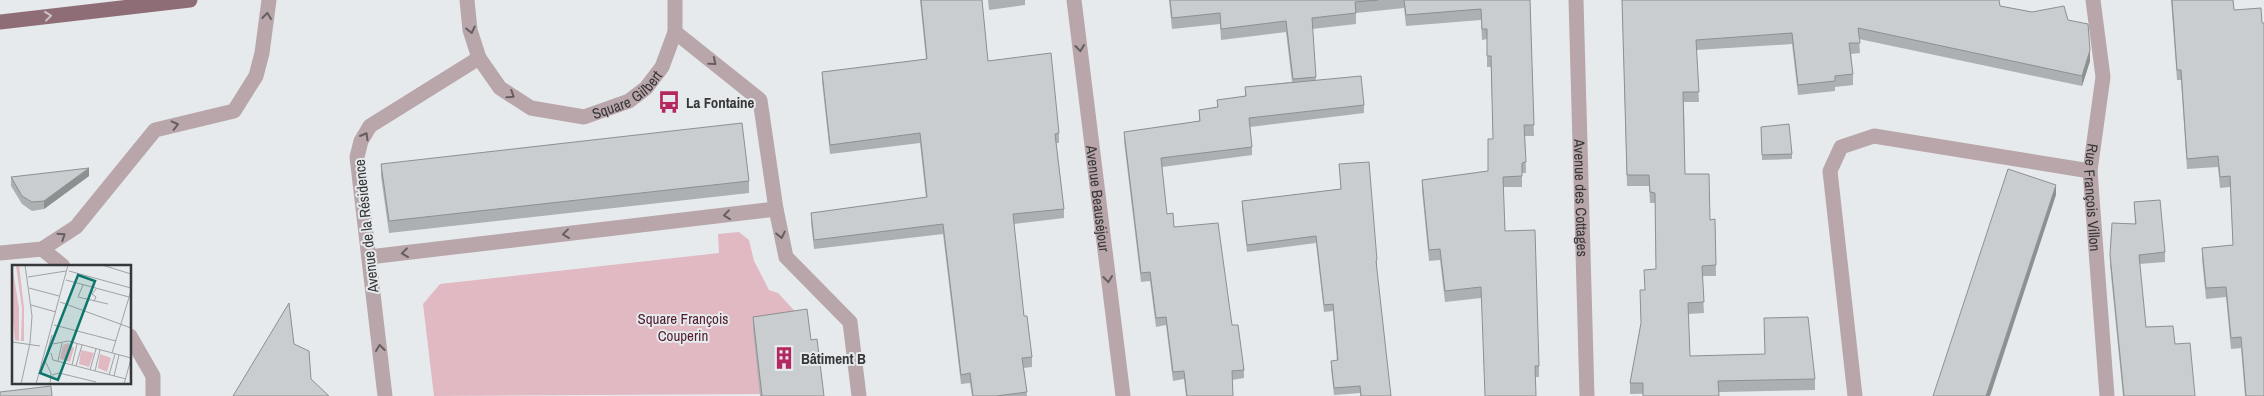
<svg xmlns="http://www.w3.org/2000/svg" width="2264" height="396" font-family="'Archivo Narrow',sans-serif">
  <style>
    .green { fill: #e0b9c2 }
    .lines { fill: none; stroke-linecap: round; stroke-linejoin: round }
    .minor { stroke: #b9a6aa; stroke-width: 15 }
    .major { stroke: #8f6d76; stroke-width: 15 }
    .wall { fill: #adb0b2 }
    .shaded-wall { fill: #8d9091 }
    .building { fill: #c9cdcf; stroke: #8d9091 }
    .oneway { stroke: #ccc4c9 }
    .oneway2 { stroke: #645e60 }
    .labels { text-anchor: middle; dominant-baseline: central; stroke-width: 4; stroke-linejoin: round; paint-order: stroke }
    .street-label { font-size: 15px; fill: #363738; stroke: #e6eaec }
    .poi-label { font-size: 15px; font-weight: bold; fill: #363738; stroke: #e6eaec; text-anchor: start }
    .park-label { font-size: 15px; fill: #501b2d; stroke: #e6eaec }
    .inset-road { fill: none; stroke: #a0a2a4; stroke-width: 1 }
    .view { fill: #0f766e; fill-opacity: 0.15; stroke: #0f766e; stroke-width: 2.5 }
    .inset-edge { fill: none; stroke: #363738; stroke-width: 2.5 }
  </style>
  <rect width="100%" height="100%" fill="#e6eaec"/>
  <polygon class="green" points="739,232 749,240 754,261 769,290 778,293 804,321 760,394 434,396 423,304 440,284 719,253 718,234"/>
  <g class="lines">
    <g class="minor">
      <path id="s1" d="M467,0L470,30L479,58L500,88L531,108L584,117L629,101L646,88L662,67L675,32V0"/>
      <path id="s2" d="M1074,0L1123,396"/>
      <path id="s3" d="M1576,0L1587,396"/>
      <path id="s4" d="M2093,0L2103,77L2090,171L2107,396"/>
      <polyline points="675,32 760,100 776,209 786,257 850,322 859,396"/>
      <polyline points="42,249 63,266"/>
      <polyline points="0,253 42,249 76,227 155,130 234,111 256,76 262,53 269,0"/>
      <polyline points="369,257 776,209"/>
      <polyline points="130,336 153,376 153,396"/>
      <polyline points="385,396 357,157 361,141 370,126 479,58"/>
      <polyline points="1855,396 1830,171 1841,147 1874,136 2090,171"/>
    </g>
    <polyline class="major" points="0,22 190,0"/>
  </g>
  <g class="wall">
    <polygon points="920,0 982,0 988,61 1059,133 1059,143 1056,143 1064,209 1064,218 1014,224 1024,316 1032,357 1032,367 1024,368 1027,396 972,396 970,383 961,384 943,234 814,249 811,222 811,213 926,198 920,143 830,154 822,81 822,72 926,59"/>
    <polygon points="988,0 1025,0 1025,5 989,10"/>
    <polygon points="1169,0 1530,0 1534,136 1525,136 1526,173 1522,173 1522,187 1503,187 1505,231 1539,366 1539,377 1536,377 1481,298 1445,302 1440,260 1429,261 1422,190 1422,180 1488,171 1493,139 1491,67 1487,67 1487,39 1482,40 1481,20 1406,26 1404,8 1356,13 1356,24 1312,29 1316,80 1364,105 1364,113 1250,127 1252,147 1252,155 1162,167 1167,214 1232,325 1244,370 1244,378 1232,380 1233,396 1186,396 1184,379 1173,381 1166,325 1156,327 1150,281 1141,282 1124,141 1124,132 1199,121 1199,110 1217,107 1217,100 1245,96 1245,87 1292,82 1286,32 1221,40 1220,24 1172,29"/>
    <polygon points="1622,0 2000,6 2068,20 2090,61 2082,86 1859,39 1860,53 1851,54 1853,74 1853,85 1835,87 1835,91 1798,95 1792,44 1696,50 1699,102 1684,102 1685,174 1710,220 1715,219 1716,276 1702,276 1704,313 1688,314 1690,356 1815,379 1815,390 1630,394 1630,383 1641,324 1644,290 1656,269 1655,203 1650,203 1649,186 1627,186"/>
    <polygon points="2171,0 2233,0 2264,396 2245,396 2241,348 2231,349 2226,297 2206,299 2202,259 2202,248 2233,245 2230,187 2220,188 2218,167 2187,169 2181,80 2177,80"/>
    <polygon points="1761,127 1792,154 1792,159 1762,160"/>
    <polygon points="381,164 749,181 749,193 389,233 381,176"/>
    <polygon points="1339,164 1377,260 1377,267 1376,268 1391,396 1360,396 1360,393 1334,395 1331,368 1331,361 1337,361 1333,311 1324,312 1316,243 1247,252 1242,208 1242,201 1341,189"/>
    <polygon points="89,176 44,209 32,211 22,204 11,186 11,177"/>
    <polygon points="2134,202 2165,252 2165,262 2139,264 2146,327 2175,344 2195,396 2123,396 2110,265 2110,255 2135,224"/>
    <polygon points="753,317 811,340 824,396 760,396 753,328"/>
  </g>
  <g class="shaded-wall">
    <polygon points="2090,50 2090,61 2082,86 2082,76"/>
    <polygon points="89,168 89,176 44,209 44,201"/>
    <polygon points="2056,185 2056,195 1990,396 1986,396"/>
  </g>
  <g class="building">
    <polygon points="921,0 982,0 988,61 1051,53 1059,133 1055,134 1064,209 1013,214 1024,316 1027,316 1032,357 1022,358 1027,392 996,396 973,396 970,373 961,375 943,224 814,240 811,213 927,197 920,133 830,145 822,72 927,59"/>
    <polygon points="1170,0 1378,0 1355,2 1356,13 1312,18 1316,77 1293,79 1286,21 1221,29 1220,13 1172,18"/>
    <polygon points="1404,0 1530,0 1534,125 1524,125 1526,162 1522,163 1522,176 1503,177 1505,231 1535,230 1539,366 1535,366 1536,396 1485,396 1481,287 1445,291 1440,249 1429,250 1422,180 1488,171 1488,139 1493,139 1491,56 1487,56 1487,29 1482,29 1481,9 1406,15"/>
    <polygon points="1622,0 1999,0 2000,6 2032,12 2064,6 2068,20 2088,24 2090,50 2082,76 1858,28 1860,43 1849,43 1853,74 1835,76 1835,81 1798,85 1792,33 1696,40 1699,92 1683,92 1685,174 1709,174 1710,220 1715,219 1716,265 1702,266 1704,302 1688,303 1690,356 1765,354 1764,318 1808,317 1815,379 1718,381 1719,396 1643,396 1643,383 1630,383 1641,323 1640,290 1645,290 1644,270 1656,269 1655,193 1650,192 1649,175 1627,175"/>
    <polygon points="2172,0 2233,0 2234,10 2261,8 2262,23 2264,23 2264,396 2246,396 2241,337 2231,338 2226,287 2206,288 2202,248 2233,245 2230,176 2220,177 2218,156 2187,159 2181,70 2177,70"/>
    <polygon points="1361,76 1364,105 1249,118 1252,147 1161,158 1167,214 1173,213 1174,227 1218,223 1232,325 1238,325 1244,370 1232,371 1233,396 1187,396 1184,371 1173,372 1166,317 1156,318 1150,272 1141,273 1124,132 1200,121 1199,110 1218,107 1217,100 1246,96 1245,87"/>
    <polygon points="742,123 749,181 389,221 381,164"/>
    <polygon points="1789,124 1792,154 1762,155 1761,127"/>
    <polygon points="1369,162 1377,260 1376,261 1391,396 1361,396 1360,386 1334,388 1331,361 1338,360 1333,304 1324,305 1316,236 1247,245 1242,201 1341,189 1339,164"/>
    <polygon points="89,168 44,201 32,202 22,196 11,177"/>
    <polygon points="2008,169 2056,185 1986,396 1933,396"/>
    <polygon points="2160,200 2165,252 2139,255 2146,327 2173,326 2175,344 2190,343 2195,396 2124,396 2110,255 2112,223 2136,224 2134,202"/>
    <polygon points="289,303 294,344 309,351 311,379 329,396 233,396"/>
    <polygon points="807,309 811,340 817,339 824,396 762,396 753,317"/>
    <polygon points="51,386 52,396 0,396 0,392"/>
  </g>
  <defs><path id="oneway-chevron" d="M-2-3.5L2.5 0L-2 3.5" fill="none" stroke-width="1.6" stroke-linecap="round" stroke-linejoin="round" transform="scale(1.25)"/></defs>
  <use class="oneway" href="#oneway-chevron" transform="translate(48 16) rotate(-7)"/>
  <g class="oneway2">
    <use href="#oneway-chevron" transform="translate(267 16) rotate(-83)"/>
    <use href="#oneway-chevron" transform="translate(471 30) rotate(78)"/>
    <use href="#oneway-chevron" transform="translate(1080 48) rotate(83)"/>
    <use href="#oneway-chevron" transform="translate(713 62) rotate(39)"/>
    <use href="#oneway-chevron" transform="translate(511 95) rotate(33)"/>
    <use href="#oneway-chevron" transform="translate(175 125) rotate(-14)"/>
    <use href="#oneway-chevron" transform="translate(365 136) rotate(-60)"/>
    <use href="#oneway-chevron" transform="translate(727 215) rotate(173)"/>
    <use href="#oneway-chevron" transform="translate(566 234) rotate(173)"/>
    <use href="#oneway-chevron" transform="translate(781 235) rotate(78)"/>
    <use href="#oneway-chevron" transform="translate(62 236) rotate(-34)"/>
    <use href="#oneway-chevron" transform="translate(405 253) rotate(173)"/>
    <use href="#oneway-chevron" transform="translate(1108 279) rotate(83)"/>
    <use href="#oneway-chevron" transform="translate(380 348) rotate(-97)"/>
  </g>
  <defs>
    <symbol id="bus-bare" viewBox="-9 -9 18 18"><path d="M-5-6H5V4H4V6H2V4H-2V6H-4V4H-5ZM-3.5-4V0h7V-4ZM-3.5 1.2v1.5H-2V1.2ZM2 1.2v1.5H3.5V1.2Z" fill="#b42760" stroke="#e6eaec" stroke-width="2.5" paint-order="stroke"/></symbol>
    <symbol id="building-bare" viewBox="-9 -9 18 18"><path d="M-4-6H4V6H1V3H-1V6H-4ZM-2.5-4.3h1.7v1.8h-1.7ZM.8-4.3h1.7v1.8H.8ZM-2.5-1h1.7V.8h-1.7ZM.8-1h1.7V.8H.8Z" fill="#b42760" stroke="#e6eaec" stroke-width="2.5" paint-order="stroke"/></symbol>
  </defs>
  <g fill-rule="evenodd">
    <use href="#bus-bare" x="653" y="86" width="32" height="32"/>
    <use href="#building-bare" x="768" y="342" width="32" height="32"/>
  </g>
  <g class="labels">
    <g class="street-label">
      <text stroke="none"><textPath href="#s1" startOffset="236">Square Gilbert</textPath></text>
      <text stroke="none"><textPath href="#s2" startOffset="200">Avenue Beauséjour</textPath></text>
      <text stroke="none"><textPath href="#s3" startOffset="198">Avenue des Cottages</textPath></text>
      <text stroke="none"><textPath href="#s4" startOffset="199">Rue François Villon</textPath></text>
      <text transform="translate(366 226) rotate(-96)">Avenue de la Résidence</text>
    </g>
    <g class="poi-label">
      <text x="686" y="102">La Fontaine</text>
      <text x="801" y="358">Bâtiment B</text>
    </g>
    <g class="park-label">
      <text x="683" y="318">Square François<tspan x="683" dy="17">Couperin</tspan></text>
    </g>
  </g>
  <g transform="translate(12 265)">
    <rect width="119" height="119" fill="#e6eaec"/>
    <path d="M0,0L7,43V76L3,75L0,46ZM4,0H7L12,43V76H9L10,44ZM56,78L62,83L58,97L48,94L51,80ZM69,85L82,88L77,102L67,99ZM88,89L99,93L95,107L86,103Z" fill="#e0b9c2"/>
    <path class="inset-road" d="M90,0L119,9M57,6L119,23M16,12L54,6M54,15L117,32M71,20L66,32L96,39M17,23L47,31M82,36L84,32L80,29L84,24M48,37L119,63M19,40L44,47M42,60L104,76M0,77L28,81M41,79L56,76L119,93M39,88L41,95L114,114M100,88L119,26M33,95L40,70M33,96L39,108L38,119M46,96L50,78M60,100L65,79M64,101L70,80M78,105L84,84M83,106L88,85M40,110L47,108L84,117M97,110L103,89M102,111L107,90M9,119L18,78L20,51L13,0M24,119L56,0M112,119L119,94"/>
    <path class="view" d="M66,10L83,16L46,115L28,108Z"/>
    <rect width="119" height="119" class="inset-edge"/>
  </g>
</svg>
